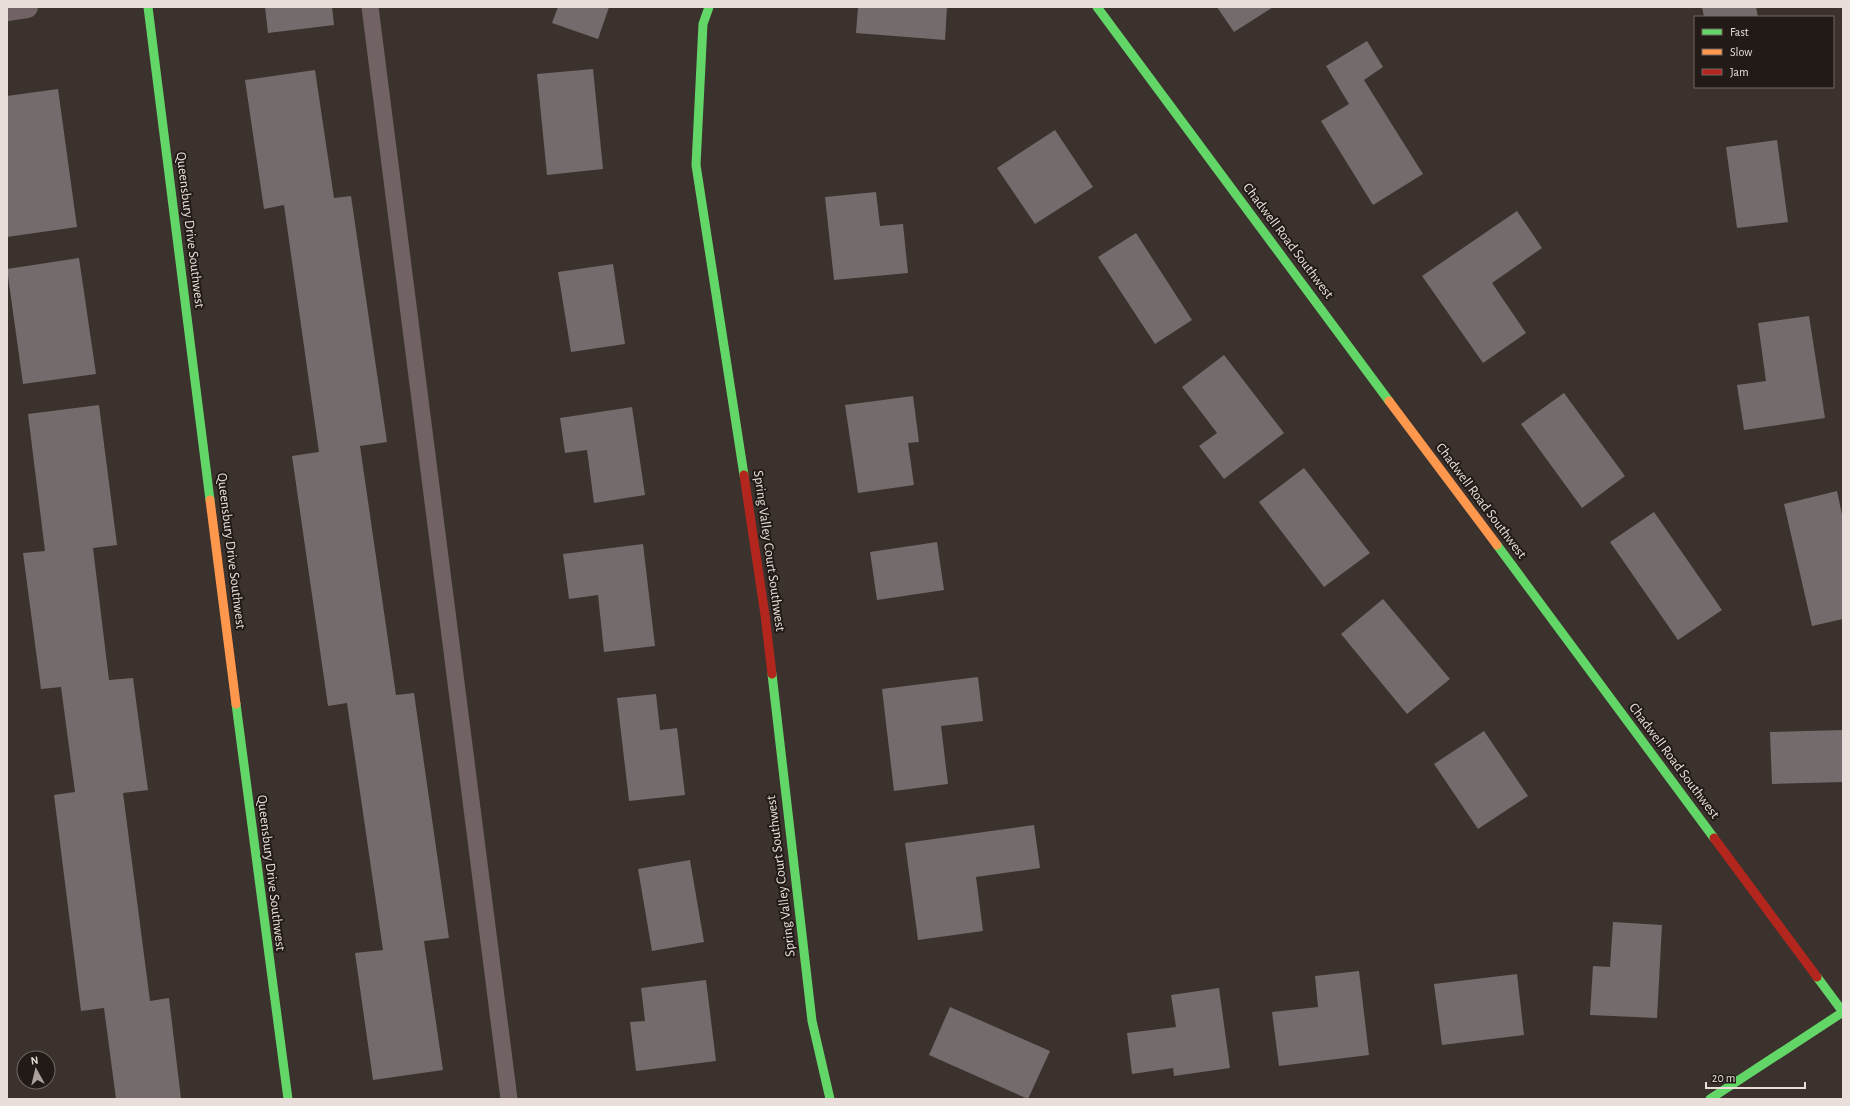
<svg xmlns="http://www.w3.org/2000/svg" width="1850" height="1106" font-family="'Alegreya Sans',sans-serif">
  <style>
    .building { fill: #736b6c }
    .lines { fill: none; stroke-linecap: round; stroke-linejoin: round }
    .lane { stroke: #716363; stroke-width: 17 }
    .street { stroke: #716363; stroke-width: 22 }
    .fast { stroke: #63d668; stroke-width: 9 }
    .slow { stroke: #ff974d; stroke-width: 9 }
    .jam { stroke: #b3261e; stroke-width: 9 }
    .labels { text-anchor: middle; dominant-baseline: central; stroke-width: 4; stroke-linejoin: round; paint-order: stroke }
    .street-label { font-size: 14px; fill: #e9ded9; stroke: #221a17 }
  </style>
  <rect width="100%" height="100%" fill="#3b322e"/>
  <g class="building">
    <polygon points="265,7 332,7 334,25 268,33"/>
    <polygon points="558,7 609,7 598,39 552,23"/>
    <polygon points="858,7 947,7 945,40 856,33"/>
    <polygon points="1217,7 1273,7 1234,32"/>
    <polygon points="1702,7 1756,7 1758,17 1704,17"/>
    <polygon points="1367,41 1383,67 1364,80 1423,174 1373,205 1321,121 1349,104 1326,66"/>
    <polygon points="593,69 603,169 547,175 537,74"/>
    <polygon points="315,70 334,198 351,196 387,442 360,446 396,695 414,693 449,938 424,941 443,1070 373,1080 355,953 383,950 347,703 328,706 292,456 319,452 284,205 264,209 245,80"/>
    <polygon points="58,89 77,227 7,237 7,96"/>
    <polygon points="1055,130 1093,187 1035,224 997,168"/>
    <polygon points="1777,140 1788,222 1737,228 1726,147"/>
    <polygon points="876,192 880,226 903,224 908,273 834,280 825,197"/>
    <polygon points="1517,211 1542,248 1492,283 1526,333 1483,363 1422,276"/>
    <polygon points="1136,233 1192,320 1155,344 1098,257"/>
    <polygon points="79,258 96,374 23,384 7,269"/>
    <polygon points="613,264 625,344 571,352 558,272"/>
    <polygon points="1809,316 1825,418 1744,430 1737,385 1766,381 1758,323"/>
    <polygon points="1224,355 1284,433 1224,479 1199,446 1217,433 1182,387"/>
    <polygon points="1564,393 1625,476 1582,508 1521,424"/>
    <polygon points="913,396 919,442 908,443 914,485 858,493 845,405"/>
    <polygon points="99,405 117,545 93,548 109,680 133,678 148,790 123,793 150,1001 169,998 181,1099 116,1099 104,1008 81,1011 54,795 75,792 61,687 41,689 23,553 45,551 28,414"/>
    <polygon points="632,407 645,495 594,503 587,450 565,453 560,418"/>
    <polygon points="1304,468 1370,553 1324,587 1259,502"/>
    <polygon points="1837,491 1843,519 1843,619 1812,626 1784,504"/>
    <polygon points="1654,512 1722,610 1678,640 1610,542"/>
    <polygon points="937,542 944,590 877,600 870,552"/>
    <polygon points="643,544 655,646 604,652 598,595 569,599 563,554"/>
    <polygon points="1383,599 1450,679 1407,714 1341,634"/>
    <polygon points="978,677 983,721 941,726 948,784 894,791 882,689"/>
    <polygon points="656,694 660,730 677,728 685,795 629,801 617,698"/>
    <polygon points="1843,730 1843,782 1772,784 1770,732"/>
    <polygon points="1484,731 1528,796 1478,829 1434,764"/>
    <polygon points="1034,825 1040,868 976,877 983,931 918,940 905,843"/>
    <polygon points="690,860 704,942 652,951 638,869"/>
    <polygon points="1613,922 1662,925 1657,1018 1590,1015 1593,966 1610,967"/>
    <polygon points="1359,971 1369,1055 1279,1066 1272,1012 1318,1007 1315,976"/>
    <polygon points="1517,974 1524,1035 1442,1045 1434,984"/>
    <polygon points="706,980 716,1061 636,1071 630,1022 645,1021 641,988"/>
    <polygon points="1219,988 1230,1068 1174,1076 1173,1068 1132,1074 1127,1033 1176,1027 1171,995"/>
    <polygon points="950,1007 1050,1051 1028,1099 929,1055"/>
  </g>
  <g class="lines">
    <polyline class="lane" points="370,7 509,1099"/>
    <polyline class="street" points="7,10 27,7"/>
    <g class="fast">
      <polyline points="148,7 210,500"/>
      <polyline points="709,7 703,24 696,165 744,475"/>
      <polyline points="1097,7 1389,401"/>
      <polyline points="1497,545 1714,838"/>
      <polyline points="772,674 812,1021 830,1099"/>
      <polyline points="236,704 288,1099"/>
      <polyline points="1710,1099 1843,1012 1817,977"/>
    </g>
    <g class="slow">
      <polyline points="1389,401 1497,545"/>
      <polyline points="210,500 236,704"/>
    </g>
    <g class="jam">
      <polyline points="744,475 765,615 772,674"/>
      <polyline points="1714,838 1817,977"/>
    </g>
  </g>
  <g class="labels">
    <g class="street-label">
      <text transform="translate(190 230) rotate(83)">Queensbury Drive Southwest</text>
      <text transform="translate(1288 241) rotate(53)">Chadwell Road Southwest</text>
      <text transform="translate(1481 501) rotate(53)">Chadwell Road Southwest</text>
      <text transform="translate(231 551) rotate(83)">Queensbury Drive Southwest</text>
      <text transform="translate(769 551) rotate(82)">Spring Valley Court Southwest</text>
      <text transform="translate(1674 761) rotate(53)">Chadwell Road Southwest</text>
      <text transform="translate(271 873) rotate(83)">Queensbury Drive Southwest</text>
      <text transform="translate(781 876) rotate(-97)">Spring Valley Court Southwest</text>
    </g>
  </g>
  <rect width="1850" height="1106" fill="none" stroke="#e9ded9" stroke-width="16"/>
  <rect x="1694" y="16" width="140" height="72" fill="#221a17" stroke="#726865"/>
  <rect x="1702" y="29" width="20" height="6" fill="#63d668" stroke="#726865"/>
  <text x="1730" y="36" font-size="12" fill="#e9ded9">Fast</text>
  <rect x="1702" y="49" width="20" height="6" fill="#ff974d" stroke="#726865"/>
  <text x="1730" y="56" font-size="12" fill="#e9ded9">Slow</text>
  <rect x="1702" y="69" width="20" height="6" fill="#b3261e" stroke="#726865"/>
  <text x="1730" y="76" font-size="12" fill="#e9ded9">Jam</text>
  <g transform="translate(36 1070) rotate(352)"><circle r="19" fill="#221a17" stroke="#726865"/>
  <path d="M0-3L7 15L0 10L-7 15Z" fill="#aca29d"/>
  <text y="-6" font-size="11" font-weight="bold" text-anchor="middle" fill="#e9ded9">N</text>
  </g>
  <path d="M1706 1082v6h99v-6" fill="none" stroke="#e9ded9" stroke-width="2"/>
  <text x="1712" y="1082" font-size="12" fill="#e9ded9" stroke="#221a17" stroke-width="3" paint-order="stroke">20 m</text>
</svg>
